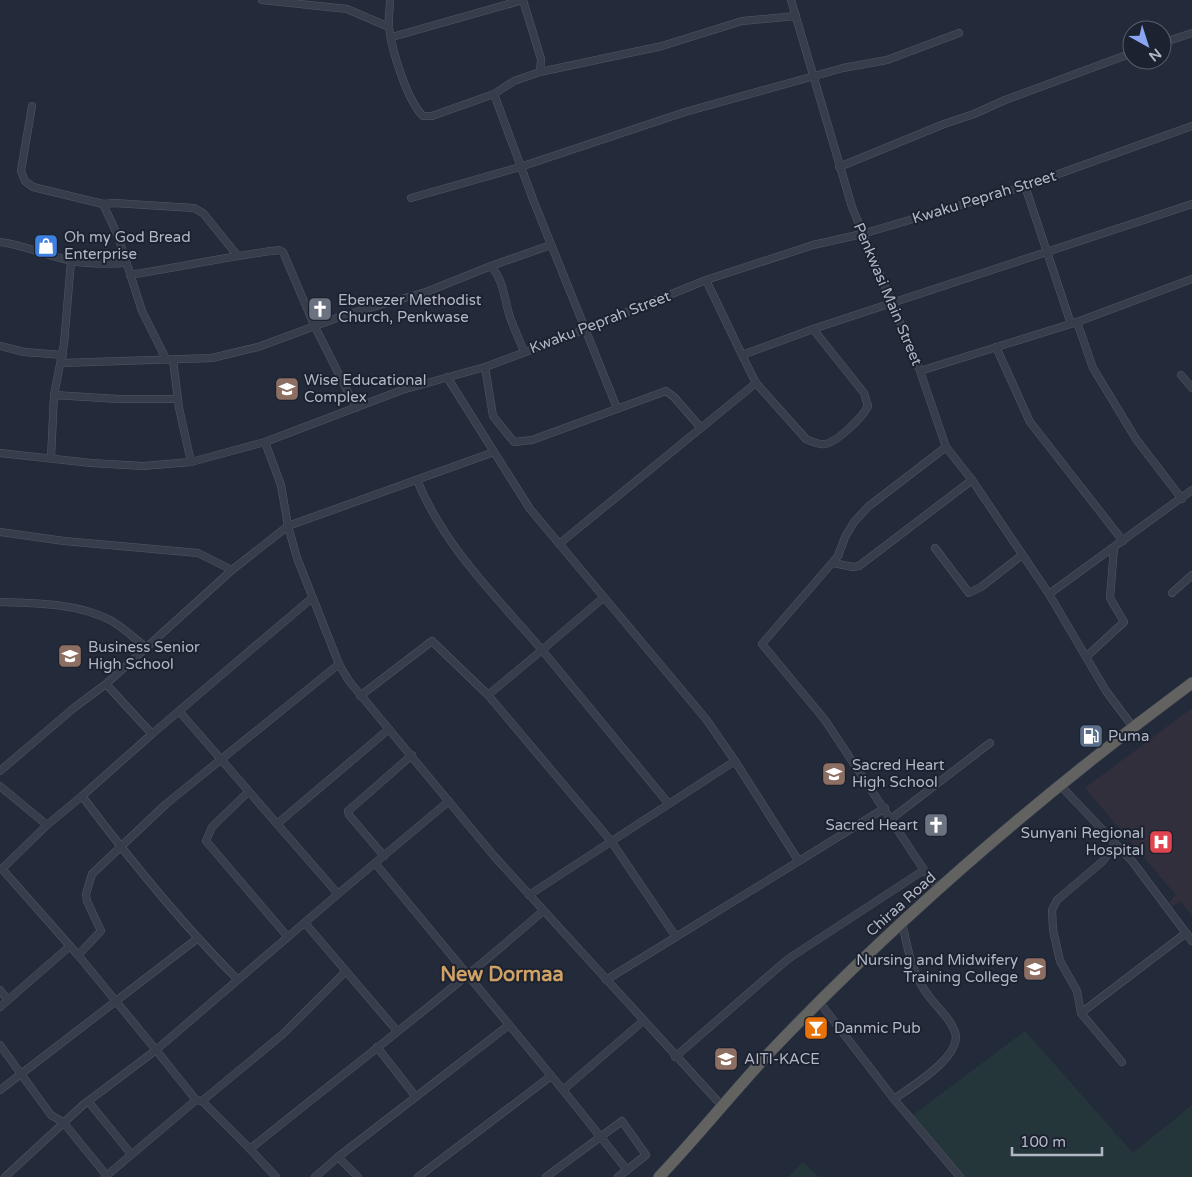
<svg xmlns="http://www.w3.org/2000/svg" width="1192" height="1177" font-family="'Varela Round',sans-serif">
  <style>
    .medical { fill: #322f3c }
    .green { fill: #25363b }
    .lines { fill: none; stroke-linecap: round; stroke-linejoin: round }
    .minor-casing { stroke: #525765; stroke-width: 8 }
    .trunk-casing { stroke: #3f4452; stroke-width: 12 }
    .minor { stroke: #373d4b; stroke-width: 7 }
    .trunk { stroke: #626260; stroke-width: 11 }
    .labels { text-anchor: middle; dominant-baseline: central; stroke-width: 4; stroke-linejoin: round; paint-order: stroke }
    .street-label { font-size: 15px; fill: #b2b7c6; stroke: #1c222f }
    .poi-label { font-size: 15px; fill: #b2b7c6; stroke: #1c222f; text-anchor: start }
    .district-label { font-size: 20px; font-weight: bold; fill: #cfa165; stroke: #1c222f }
  </style>
  <rect width="100%" height="100%" fill="#232a3a"/>
  <polygon class="medical" points="1192,708 1192,915 1180,901 1172,907 1169,902 1176,895 1085,788"/>
  <g class="green">
    <polygon points="1025,1031 1133,1153 1192,1105 1192,1177 962,1177 909,1118"/>
    <polygon points="803,1162 819,1177 788,1177"/>
  </g>
  <g class="lines">
    <defs>
      <g id="minor">
        <polyline points="262,0 347,9 389,27"/>
        <path d="M390,0C390,9 388,19 389,28C392,51 407,100 423,116H432L494,94"/>
        <polyline points="523,0 541,59 540,72"/>
        <polyline points="791,0 852,207 920,371 1077,322 1192,279"/>
        <polyline points="392,37 523,0"/>
        <polyline points="1162,43 1192,33"/>
        <polyline points="32,106 21,171 25,181 33,187 103,204 114,203 194,208 203,213 237,255"/>
        <polyline points="839,167 944,124 974,114 1005,100 1132,53"/>
        <polyline points="1025,186 1071,324"/>
        <polyline points="411,198 520,167 685,112 843,68 887,60 959,33"/>
        <polyline points="103,204 118,236 142,311 166,359"/>
        <path d="M0,242C25,245 47,256 72,261C90,264 108,264 126,263"/>
        <path d="M491,266C503,280 504,296 509,314C513,327 519,339 524,351"/>
        <path d="M130,275C180,267 230,256 279,250L283,252L315,327L356,408"/>
        <polyline points="706,280 742,355 813,329 1192,204"/>
        <polyline points="1077,322 1093,368 1136,439 1182,499"/>
        <polyline points="0,346 24,352 63,355"/>
        <polyline points="996,347 1030,422 1123,541"/>
        <polyline points="173,360 179,408 191,462"/>
        <polyline points="62,363 212,358 258,347 345,315 426,292 491,266 551,245"/>
        <polyline points="485,367 493,416 514,442 532,440 666,391 674,397 701,428"/>
        <polyline points="920,371 946,447 972,480 1049,594 1106,691 1133,727"/>
        <polyline points="1181,375 1192,388"/>
        <polyline points="447,377 530,509 706,719 735,761 798,860"/>
        <path d="M756,383L806,439C813,442 818,445 825,444C837,442 863,417 868,406L864,393L813,329"/>
        <polyline points="54,395 64,344 71,261"/>
        <polyline points="617,408 534,202 494,94 514,81 540,72 662,46 742,21 796,16"/>
        <polyline points="265,442 281,485 288,526 297,558 339,664 349,681 494,856 722,1106"/>
        <polyline points="0,453 91,463 143,466 191,462 265,442 402,390 485,367 561,339 706,280 813,245 862,234 1025,186 1192,126"/>
        <polyline points="51,458 54,395 118,399 178,399"/>
        <path d="M417,480C445,548 495,595 542,650L603,598"/>
        <polyline points="0,532 64,541 198,553 232,570"/>
        <polyline points="559,544 756,383 742,355"/>
        <polyline points="935,548 969,593 981,587 1022,555"/>
        <polyline points="833,563 853,567 859,566 972,480"/>
        <polyline points="1172,593 1192,575"/>
        <polyline points="1049,594 1192,490"/>
        <polyline points="312,598 152,734 106,684 232,570 288,526 494,452"/>
        <path d="M0,602C36,603 77,603 110,620C123,627 135,639 147,648"/>
        <polyline points="1086,657 1124,622 1110,598 1114,548"/>
        <polyline points="360,696 432,641 488,695"/>
        <polyline points="179,711 338,894 449,801"/>
        <path d="M152,734L82,796C130,860 181,923 238,980"/>
        <polyline points="0,771 75,707 106,684"/>
        <polyline points="1059,784 1132,861 1192,941"/>
        <polyline points="0,786 47,825"/>
        <polyline points="248,792 212,827 206,841 287,936"/>
        <polyline points="668,803 542,650 488,695 611,841 676,937"/>
        <polyline points="891,819 990,743"/>
        <polyline points="277,824 389,729"/>
        <polyline points="1115,843 1103,861 1057,900 1052,910 1053,930 1060,961 1077,991 1081,1013 1122,1062"/>
        <polyline points="384,856 349,815 348,811 412,755"/>
        <polyline points="375,863 563,1090 643,1021"/>
        <polyline points="939,888 924,870 825,720 762,644 838,556 845,537 854,522 869,506 946,447"/>
        <polyline points="529,895 735,761"/>
        <polyline points="305,923 397,1031"/>
        <polyline points="78,955 101,931 87,901 86,894 92,874 166,804 339,664"/>
        <polyline points="606,980 885,808"/>
        <polyline points="0,990 8,1000"/>
        <polyline points="820,1003 894,1099 960,1177"/>
        <polyline points="0,1007 70,946"/>
        <polyline points="1081,1013 1186,933"/>
        <polyline points="0,1045 21,1074 198,938"/>
        <polyline points="377,1047 416,1097"/>
        <polyline points="675,1057 788,959 924,870"/>
        <polyline points="0,1090 21,1074 51,1115 63,1122 107,1176"/>
        <polyline points="563,1090 627,1170 618,1177"/>
        <path d="M894,1099C911,1087 963,1056 955,1032C950,1017 936,1007 928,995C912,974 907,947 902,922"/>
        <polyline points="88,1101 131,1154"/>
        <polyline points="202,1101 283,1034 346,971"/>
        <polyline points="250,1149 202,1101 196,1100 156,1050 338,894"/>
        <polyline points="5,1177 83,1105 156,1050 78,955 2,869 47,825 82,796"/>
        <polyline points="105,1177 196,1100"/>
        <path d="M276,1177L250,1149C348,1070 448,994 543,911"/>
        <polyline points="315,1177 338,1157"/>
        <polyline points="358,1177 338,1157 509,1025"/>
        <polyline points="418,1177 551,1076"/>
        <polyline points="546,1177 622,1121 646,1155 627,1170"/>
      </g>
      <path id="trunk" d="M659,1177C698,1136 733,1092 772,1050C900,916 1042,794 1192,683"/>
    </defs>
    <use href="#minor" class="minor-casing"/>
    <use href="#trunk" class="trunk-casing"/>
    <use href="#minor" class="minor"/>
    <use href="#trunk" class="trunk"/>
  </g>
  <defs>
    <symbol id="shop-square" viewBox="-11 -11 22 22"><rect x="-9" y="-9" width="18" height="18" rx="4" fill="#3f7fe0" stroke="#1c222f"/><path d="M-5-2.5h2.3a2.7 3.5 0 0 1 5.4 0H5L5.5 6h-11ZM-1.5-2.5h3a1.5 2.3 0 0 0-3 0Z" fill="#fff"/></symbol>
    <symbol id="church-square" viewBox="-11 -11 22 22"><rect x="-9" y="-9" width="18" height="18" rx="4" fill="#6b7280" stroke="#1c222f"/><path d="M-1.2-6h2.4v3.5h3.3v2.4h-3.3V6h-2.4V-.1h-3.3v-2.4h3.3Z" fill="#fff"/></symbol>
    <symbol id="school-square" viewBox="-11 -11 22 22"><rect x="-9" y="-9" width="18" height="18" rx="4" fill="#8d6e63" stroke="#1c222f"/><path d="M0-5L7-2L0 1L-7-2ZM-4 1L0 2.5L4 1V4Q0 6-4 4Z" fill="#fff"/></symbol>
    <symbol id="fuel-square" viewBox="-11 -11 22 22"><rect x="-9" y="-9" width="18" height="18" rx="4" fill="#5c6f8a" stroke="#1c222f"/><path d="M-5.5-6h7V0h2V4h1.3V-2.5L3-4.5l.8-.8L6-3V5H2.5V1h-1V6h-7ZM-4.2-4.7v3.2H.2V-4.7Z" fill="#fff"/></symbol>
    <symbol id="hospital-square" viewBox="-11 -11 22 22"><rect x="-9" y="-9" width="18" height="18" rx="4" fill="#e0444e" stroke="#1c222f"/><path d="M-5-5h3v3.5h4V-5h3V5h-3V1.5h-4V5h-3Z" fill="#fff"/></symbol>
    <symbol id="bar-square" viewBox="-11 -11 22 22"><rect x="-9" y="-9" width="18" height="18" rx="4" fill="#e8710a" stroke="#1c222f"/><path d="M-6-5H6L.8 .8V4.5H3.5V6h-7V4.5H-.8V.8Z" fill="#fff"/></symbol>
  </defs>
  <g fill-rule="evenodd">
    <use href="#shop-square" x="32" y="232" width="28" height="28"/>
    <use href="#church-square" x="306" y="295" width="28" height="28"/>
    <use href="#school-square" x="273" y="375" width="28" height="28"/>
    <use href="#school-square" x="56" y="642" width="28" height="28"/>
    <use href="#fuel-square" x="1077" y="722" width="28" height="28"/>
    <use href="#school-square" x="820" y="760" width="28" height="28"/>
    <use href="#church-square" x="922" y="811" width="28" height="28"/>
    <use href="#hospital-square" x="1147" y="828" width="28" height="28"/>
    <use href="#school-square" x="1021" y="955" width="28" height="28"/>
    <use href="#bar-square" x="802" y="1014" width="28" height="28"/>
    <use href="#school-square" x="712" y="1045" width="28" height="28"/>
  </g>
  <g class="labels">
    <g class="street-label">
      <text transform="translate(984 197) rotate(-17)">Kwaku Peprah Street</text>
      <text transform="translate(888 294) rotate(67)">Penkwasi Main Street</text>
      <text transform="translate(600 322) rotate(-21)">Kwaku Peprah Street</text>
      <text transform="translate(901 904) rotate(-42)">Chiraa Road</text>
    </g>
    <g class="poi-label">
      <text x="64" y="237">Oh my God Bread<tspan x="64" dy="17">Enterprise</tspan></text>
      <text x="338" y="300">Ebenezer Methodist<tspan x="338" dy="17">Church, Penkwase</tspan></text>
      <text x="304" y="380">Wise Educational<tspan x="304" dy="17">Complex</tspan></text>
      <text x="88" y="647">Business Senior<tspan x="88" dy="17">High School</tspan></text>
      <text x="1108" y="736">Puma</text>
      <text x="852" y="765">Sacred Heart<tspan x="852" dy="17">High School</tspan></text>
      <text x="918" y="825" text-anchor="end">Sacred Heart</text>
      <text x="1144" y="833" text-anchor="end">Sunyani Regional<tspan x="1144" dy="17">Hospital</tspan></text>
      <text x="1018" y="960" text-anchor="end">Nursing and Midwifery<tspan x="1018" dy="17">Training College</tspan></text>
      <text x="834" y="1028">Danmic Pub</text>
      <text x="744" y="1059">AITI-KACE</text>
    </g>
    <g class="district-label">
      <text x="502" y="975">New Dormaa</text>
    </g>
  </g>
  <g transform="translate(1147 45) rotate(141)"><circle r="24" fill="#1c222f" stroke="#585e6b"/>
  <path d="M0-4L9 19L0 12L-9 19Z" fill="#8ba5f3"/>
  <text y="-8" font-size="14" font-weight="bold" text-anchor="middle" fill="#b2b7c6">N</text>
  </g>
  <path d="M1012 1147v8h90v-8" fill="none" stroke="#b2b7c6" stroke-width="2.5"/>
  <text x="1020" y="1147" font-size="15" fill="#b2b7c6" stroke="#1c222f" stroke-width="4" paint-order="stroke">100 m</text>
</svg>
